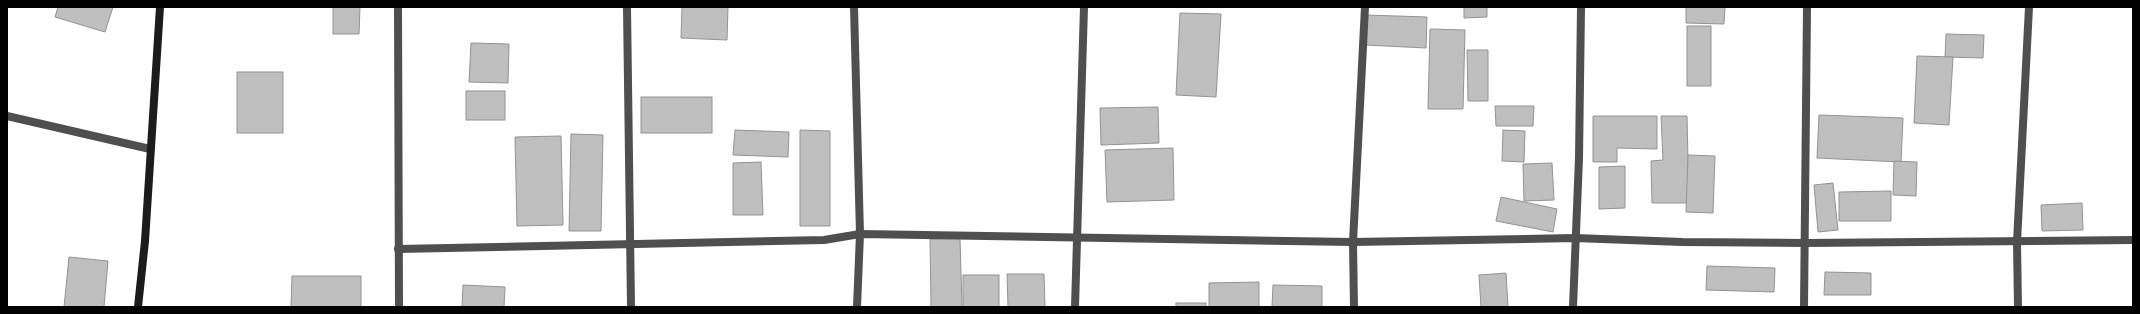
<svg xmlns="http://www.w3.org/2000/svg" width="2140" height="314" font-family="'Roboto Condensed',sans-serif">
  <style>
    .building { fill: #bfbfbf; stroke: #939393 }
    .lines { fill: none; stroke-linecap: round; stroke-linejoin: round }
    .street { stroke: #4f4f4f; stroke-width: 8 }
    .secondary { stroke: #1c1c1c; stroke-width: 8 }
  </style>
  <rect width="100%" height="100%" fill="#fff"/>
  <g class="building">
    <polygon points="58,7 113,7 105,32 55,17"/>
    <polygon points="333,7 360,7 359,34 333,34"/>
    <polygon points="682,7 728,7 727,40 681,38"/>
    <polygon points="1464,7 1487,7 1487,17 1464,18"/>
    <polygon points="1686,7 1725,7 1724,24 1686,23"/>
    <polygon points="1180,13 1221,14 1216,97 1176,95"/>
    <polygon points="1366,15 1427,17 1426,48 1365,45"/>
    <rect x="1687" y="26" width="24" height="60"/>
    <polygon points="1430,29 1465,30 1463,109 1428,109"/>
    <polygon points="1946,34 1984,35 1983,58 1945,57"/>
    <polygon points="471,43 509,44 508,83 469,82"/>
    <polygon points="1467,50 1488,50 1488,101 1468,101"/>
    <polygon points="1917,56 1953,57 1949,125 1914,123"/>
    <rect x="237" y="72" width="46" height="61"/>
    <rect x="466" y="91" width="39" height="29"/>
    <rect x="641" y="97" width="71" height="36"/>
    <polygon points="1495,106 1534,106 1533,126 1496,126"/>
    <polygon points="1158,107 1159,143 1101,145 1100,108"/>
    <polygon points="1819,115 1903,118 1901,162 1817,158"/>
    <polygon points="1593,116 1657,116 1657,149 1617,148 1617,162 1593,162"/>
    <polygon points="1661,116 1687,116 1689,203 1652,203 1651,161 1663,160"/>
    <polygon points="735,130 789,132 788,157 733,155"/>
    <polygon points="800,130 830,131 830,226 800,226"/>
    <polygon points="1503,130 1525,131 1524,162 1502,161"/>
    <polygon points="571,134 603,135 601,231 569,231"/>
    <polygon points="561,136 563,225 517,226 515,137"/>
    <polygon points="1173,148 1174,200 1107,202 1105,150"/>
    <polygon points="1688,155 1715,156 1713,213 1686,212"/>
    <polygon points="1894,161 1917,162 1916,196 1893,195"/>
    <polygon points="761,162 763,215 733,215 733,163"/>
    <polygon points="1552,163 1554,200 1524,201 1523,164"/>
    <polygon points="1625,166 1625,208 1599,209 1599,167"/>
    <polygon points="1833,183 1838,230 1818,232 1814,185"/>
    <polygon points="1891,191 1891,221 1839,221 1839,192"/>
    <polygon points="1501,197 1557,209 1553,232 1496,221"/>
    <polygon points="2082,203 2083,230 2042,231 2041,205"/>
    <polygon points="960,238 962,307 931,307 930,239"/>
    <polygon points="69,257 108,261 104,307 64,307"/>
    <polygon points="1707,266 1775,268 1774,292 1706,290"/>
    <polygon points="1825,272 1871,273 1871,295 1824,295"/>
    <polygon points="1506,273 1508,307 1481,307 1479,275"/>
    <polygon points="1007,274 1044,274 1045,307 1008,307"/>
    <rect x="963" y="275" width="36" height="32"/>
    <polygon points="292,276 361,276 361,307 291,307"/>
    <polygon points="1259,282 1259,307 1209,307 1209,283"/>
    <polygon points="463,285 505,287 504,307 462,307"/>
    <polygon points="1273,285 1322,286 1322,307 1272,307"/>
    <rect x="1176" y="303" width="30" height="4"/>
  </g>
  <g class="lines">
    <g class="street">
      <polyline points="398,7 399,307"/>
      <polyline points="627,7 631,307"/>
      <polyline points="854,7 860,234 857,307"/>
      <polyline points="7,116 150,149"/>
      <polyline points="398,249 824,240 860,234 1353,242 1575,238 1682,242 1806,243 2133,240"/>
      <polyline points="1075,307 1084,7"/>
      <polyline points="1354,307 1353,242 1365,7"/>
      <polyline points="1573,307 1579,158 1581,7"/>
      <polyline points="1804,307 1807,7"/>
      <polyline points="2018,307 2017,242 2029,7"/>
    </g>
    <polyline class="secondary" points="138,307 145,241 160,7"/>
  </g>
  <rect width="2140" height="314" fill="none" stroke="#000000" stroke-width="16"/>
</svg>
